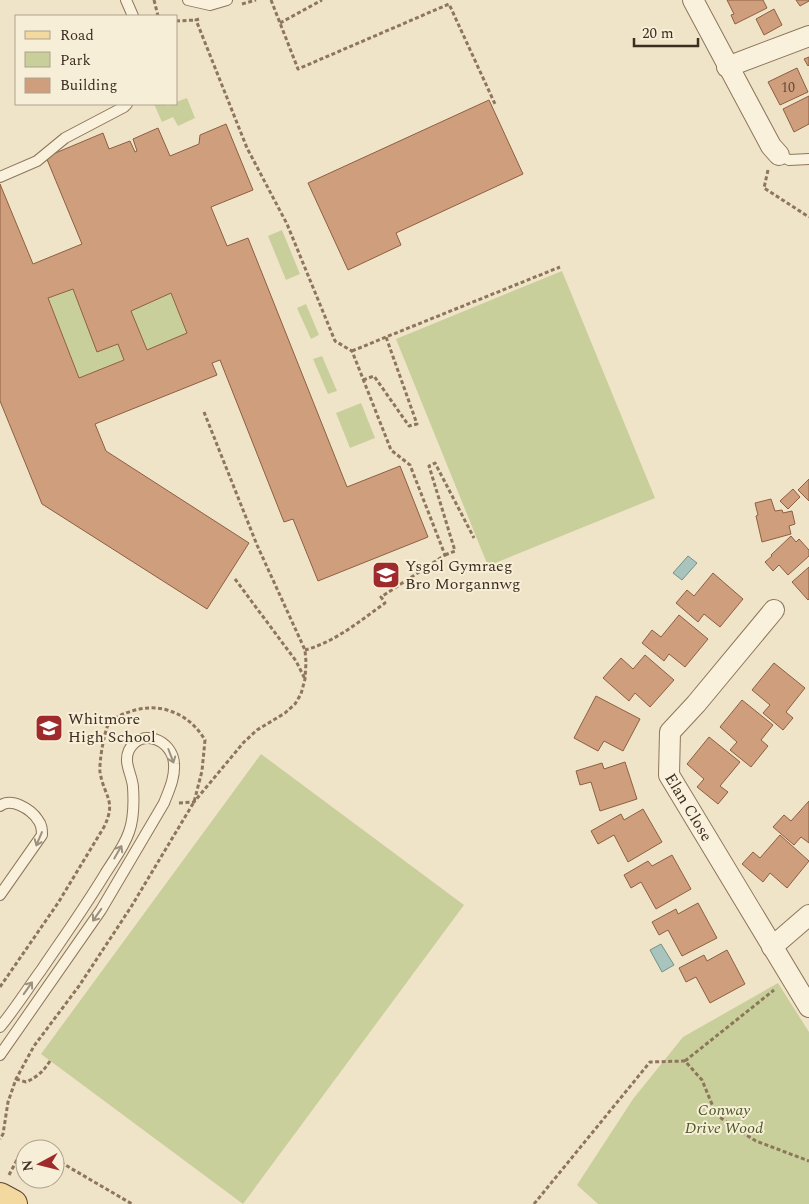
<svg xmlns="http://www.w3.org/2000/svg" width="809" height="1204" font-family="Spectral,serif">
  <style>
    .green { fill: #c9cf9b }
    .water { fill: #a9c4bc; stroke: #6f938a }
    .building { fill: #cf9f7d; stroke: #8d5f41; fill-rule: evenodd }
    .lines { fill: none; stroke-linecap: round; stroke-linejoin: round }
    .service-casing { stroke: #8d765c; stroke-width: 12 }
    .minor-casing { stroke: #8d765c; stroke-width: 22 }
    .primary-casing { stroke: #5b4430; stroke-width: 30 }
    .path { stroke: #8d765c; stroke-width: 3; stroke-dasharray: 4 2.5; stroke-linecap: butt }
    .service { stroke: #faf1dc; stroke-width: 10 }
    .minor { stroke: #faf1dc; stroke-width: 20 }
    .primary { stroke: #f3d9a0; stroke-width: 28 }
    .oneway { stroke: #9c907e }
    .labels { text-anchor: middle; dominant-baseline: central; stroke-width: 4; stroke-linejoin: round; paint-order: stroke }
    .number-label { font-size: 14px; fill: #624a37 }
    .poi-label { font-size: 16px; fill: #3d2e20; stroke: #f7eed8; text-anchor: start }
    .street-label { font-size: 16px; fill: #3d2e20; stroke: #f7eed8 }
    .park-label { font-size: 16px; font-style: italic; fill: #4d5a26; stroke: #f7eed8 }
  </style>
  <rect width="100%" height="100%" fill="#f0e4c8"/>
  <g class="green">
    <polygon points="187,98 195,118 178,126 173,117 162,122 154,104 166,104 167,106 176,104 176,102"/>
    <polygon points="282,230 300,274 286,280 268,236"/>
    <polygon points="562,271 655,498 488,566 396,339"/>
    <polygon points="73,289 97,351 118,344 124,360 79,378 48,298"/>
    <polygon points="171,293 187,333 147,350 131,311"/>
    <polygon points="306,304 319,335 311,339 297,308"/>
    <polygon points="322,356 337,391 328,394 313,359"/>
    <polygon points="361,403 375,438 350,448 336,413"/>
    <polygon points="261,754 464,905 243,1204 41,1054"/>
    <polygon points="778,983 809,1032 809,1204 598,1204 577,1185 633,1099 683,1037"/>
  </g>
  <g class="water">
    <polygon points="688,556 697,563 682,580 673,573"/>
    <polygon points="661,944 674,965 662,972 650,950"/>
  </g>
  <g class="building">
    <polygon points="727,0 763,0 767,8 735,24 731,15 734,14"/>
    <polygon points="796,0 809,0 809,1 800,6"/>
    <polygon points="774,9 782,25 764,35 756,19"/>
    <polygon points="809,57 809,65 808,66 804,59"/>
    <polygon points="797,68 808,92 780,105 768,82"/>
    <polygon points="809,96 809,124 794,132 783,109"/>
    <polygon points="489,100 523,174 396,233 401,245 348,270 308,183"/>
    <path d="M226,124L253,190L211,207L227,246L248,238L347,487L400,466L428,537L318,581L293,519L284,522L220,360L212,363L217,375L95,424L106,451L249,543L207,609L42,504L0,401V184L33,264L82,244L46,157L103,133L109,149L130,141L135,152L137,151L133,139L158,128L170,156L199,144L200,135ZM73,289L97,352L118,344L124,360L79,378L48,298ZM171,293L187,333L147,350L131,311Z"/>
    <polygon points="809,479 809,501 798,490"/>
    <polygon points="793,489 800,497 788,509 780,501"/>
    <polygon points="771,499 775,511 782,510 783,513 792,511 795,524 789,526 791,534 762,542 756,516 758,515 755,503"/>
    <polygon points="791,536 796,542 799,539 809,550 809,556 788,575 779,565 773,571 765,562 772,556 771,555"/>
    <polygon points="809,567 809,599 808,600 792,582"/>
    <polygon points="713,573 743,599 720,627 704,614 698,622 676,603 687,590 694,596"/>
    <polygon points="679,615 708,639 685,667 669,654 664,661 642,643 652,630 661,637"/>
    <polygon points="645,655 674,680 650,707 635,693 629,701 603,678 621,658 633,669"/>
    <polygon points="774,663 805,688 786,712 793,718 783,730 763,713 770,705 752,690"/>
    <polygon points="596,696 640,719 623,751 604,741 598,751 574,738"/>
    <polygon points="742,700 773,725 761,740 768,746 751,767 730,750 737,742 720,727"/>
    <polygon points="709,737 740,762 720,786 728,792 718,804 697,787 704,779 687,764"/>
    <polygon points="625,762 637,799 600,811 591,782 580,785 576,771 602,763 604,769"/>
    <polygon points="809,801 809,843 801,837 794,845 773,827 784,815 791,821"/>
    <polygon points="643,809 662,842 628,862 614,835 598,844 591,831 621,814 624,820"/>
    <polygon points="780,835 809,861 787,888 770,873 763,882 742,864 753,852 760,858"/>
    <polygon points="672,855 691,889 656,909 641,882 631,888 624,875 648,861 652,866"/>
    <polygon points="698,903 717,938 682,956 668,930 659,935 652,922 676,909 678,914"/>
    <polygon points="727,950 745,984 710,1003 696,977 686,982 679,968 704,955 707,961"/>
  </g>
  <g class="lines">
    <defs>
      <g id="service">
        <polyline points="126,0 133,16"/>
        <polyline points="188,0 210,5 227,0"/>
        <polyline points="779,155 789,160 809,159"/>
        <polyline points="0,177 37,161 65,138 124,107 127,104"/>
        <path d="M0,806C11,797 31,809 38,820C42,825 42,830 42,835L0,895"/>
        <path d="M0,1027C15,1009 28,988 42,969C63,938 85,907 105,874C113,861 124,847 129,832C134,818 134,802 133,787C132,774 123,763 129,750C141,727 173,740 174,764C175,778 169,790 164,803L101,910L0,1055"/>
      </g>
      <g id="minor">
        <polyline points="693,0 771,146 779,155"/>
        <polyline points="727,67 809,36"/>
        <path id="s1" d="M774,610L696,704L670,732L669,775L809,1007"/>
        <polyline points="772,947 809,915"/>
      </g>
      <polyline id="primary" points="0,1197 13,1204"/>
    </defs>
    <use href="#service" class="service-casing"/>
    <use href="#minor" class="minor-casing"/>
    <use href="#primary" class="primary-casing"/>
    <g class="path">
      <polyline points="154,0 158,16"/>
      <polyline points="271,0 298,69 449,4 495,104"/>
      <polyline points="242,4 256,0"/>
      <path d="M199,19L196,20L247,148L287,224L335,341L352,351L391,450L410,465L445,555L381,597L385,603C360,621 335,642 305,650"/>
      <polyline points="176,21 196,20"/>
      <polyline points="280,23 322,0"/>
      <polyline points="768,170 764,188 809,217"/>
      <polyline points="352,351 386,337"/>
      <polyline points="363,380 374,376 409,426 417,424 386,337 560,267"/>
      <polyline points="445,555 455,551 429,466 435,463 474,538"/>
      <polyline points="235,579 296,661 305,679"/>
      <polyline points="179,803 194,802 244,742 257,730 285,713 295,704 301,694 305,679 306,662 305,650 257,545 204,412"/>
      <path d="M0,987L58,903L104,827C117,800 104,797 100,772C99,763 104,731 109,723C113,719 120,715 126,713C139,708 153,706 167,710C184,715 196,725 205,740L202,771L194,802L131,907L79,986L34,1046L16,1079L8,1102L3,1134L0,1139"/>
      <polyline points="685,1061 774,990"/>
      <path d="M16,1079L26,1082C37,1077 43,1072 50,1061"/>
      <polyline points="55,1159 132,1204"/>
      <polyline points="9,1175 20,1154 25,1155"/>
      <polyline points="534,1204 650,1062 685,1061 702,1080 716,1114 730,1125 756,1141 809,1161"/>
    </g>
    <use href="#service" class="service"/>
    <use href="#minor" class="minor"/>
    <use href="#primary" class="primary"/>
  </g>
  <defs><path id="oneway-shaft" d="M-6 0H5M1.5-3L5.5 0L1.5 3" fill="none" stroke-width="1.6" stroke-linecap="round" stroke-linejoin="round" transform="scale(1.25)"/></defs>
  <g class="oneway">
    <use href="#oneway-shaft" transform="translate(171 756) rotate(69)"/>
    <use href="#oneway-shaft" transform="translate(39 839) rotate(113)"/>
    <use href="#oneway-shaft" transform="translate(118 852) rotate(-60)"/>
    <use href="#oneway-shaft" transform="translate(97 915) rotate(125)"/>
    <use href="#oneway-shaft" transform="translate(28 988) rotate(-55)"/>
  </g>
  <defs>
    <symbol id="school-square" viewBox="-11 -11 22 22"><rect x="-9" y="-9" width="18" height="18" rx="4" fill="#9e2a2b" stroke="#f7eed8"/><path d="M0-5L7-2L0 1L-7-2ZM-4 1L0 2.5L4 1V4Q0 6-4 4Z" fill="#fff"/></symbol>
  </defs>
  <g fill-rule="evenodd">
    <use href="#school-square" x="370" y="559" width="32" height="32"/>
    <use href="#school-square" x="33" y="712" width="32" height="32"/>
  </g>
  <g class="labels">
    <g class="number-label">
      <text x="788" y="87">10</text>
    </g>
    <g class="poi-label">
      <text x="405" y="566">Ysgol Gymraeg<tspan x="405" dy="18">Bro Morgannwg</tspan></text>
      <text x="68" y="719">Whitmore<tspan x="68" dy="18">High School</tspan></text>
    </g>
    <g class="street-label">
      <text stroke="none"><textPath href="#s1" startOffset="241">Elan Close</textPath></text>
    </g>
    <g class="park-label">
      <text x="724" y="1110">Conway<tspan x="724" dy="18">Drive Wood</tspan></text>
    </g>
  </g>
  <rect x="15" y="15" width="162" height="90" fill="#f7eed8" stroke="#ada18e"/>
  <rect x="25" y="31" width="25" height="8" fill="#f3d9a0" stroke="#ada18e"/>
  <text x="60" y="40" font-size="15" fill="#3d2e20">Road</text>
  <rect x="25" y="52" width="25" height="15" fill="#c9cf9b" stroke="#ada18e"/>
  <text x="60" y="65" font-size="15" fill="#3d2e20">Park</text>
  <rect x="25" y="78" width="25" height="15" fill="#cf9f7d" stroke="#ada18e"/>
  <text x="60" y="90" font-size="15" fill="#3d2e20">Building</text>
  <g transform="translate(40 1164) rotate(263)"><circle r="24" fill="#f7eed8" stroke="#ada18e"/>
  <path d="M0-4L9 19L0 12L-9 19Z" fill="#9e2a2b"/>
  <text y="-8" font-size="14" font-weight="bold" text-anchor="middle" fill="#3d2e20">N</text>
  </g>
  <path d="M634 38v8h64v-8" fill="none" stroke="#3d2e20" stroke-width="2.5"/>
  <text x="642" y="38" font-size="15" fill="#3d2e20" stroke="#f7eed8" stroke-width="4" paint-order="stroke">20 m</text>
</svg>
